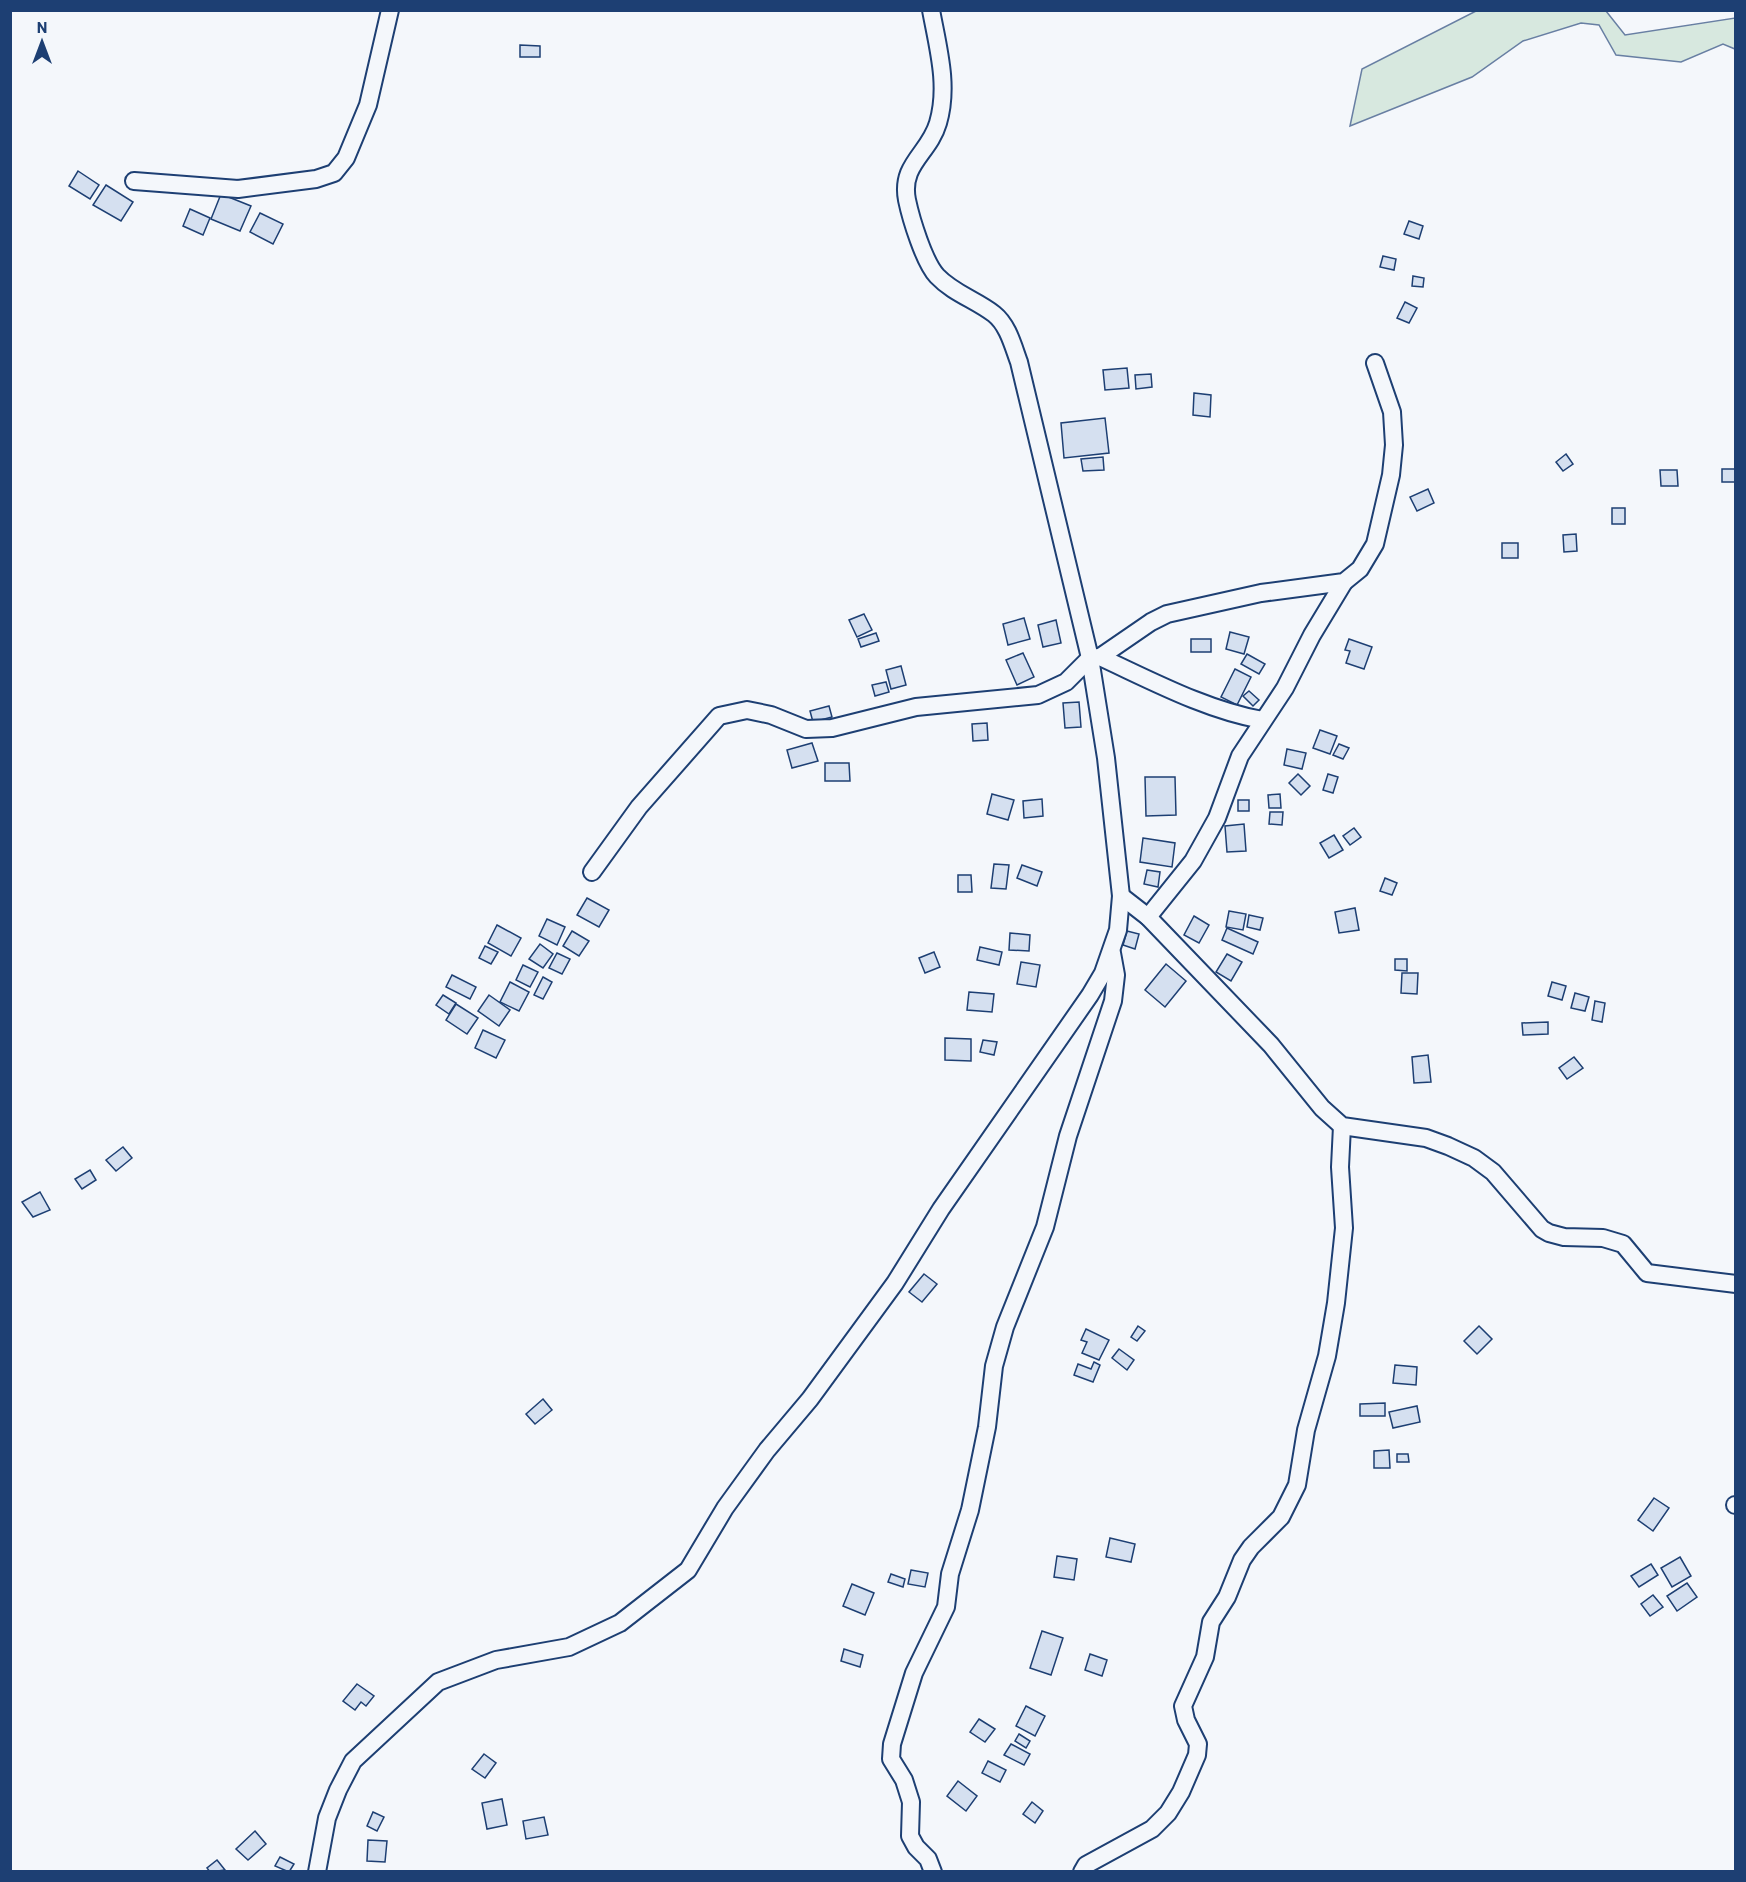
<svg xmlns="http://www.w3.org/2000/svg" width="1746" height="1882" font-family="Barlow,sans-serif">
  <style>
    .green { fill: #d7e8df; stroke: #687fa3; stroke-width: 1.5 }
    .building { fill: #d5e0f0; stroke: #1d3f73; stroke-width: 1.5 }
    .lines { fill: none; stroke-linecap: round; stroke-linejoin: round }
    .minor-casing { stroke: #1d3f73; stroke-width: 20 }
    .minor { stroke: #f4f7fb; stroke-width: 16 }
  </style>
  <rect width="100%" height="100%" fill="#f4f7fb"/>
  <polygon class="green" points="1476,11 1606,11 1625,35 1735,18 1735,49 1723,44 1681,62 1616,55 1599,25 1581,23 1523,41 1472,77 1350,126 1362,69"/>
  <g class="building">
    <polygon points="520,45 540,46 540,57 520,57"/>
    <polygon points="78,171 99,185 90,199 69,186"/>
    <polygon points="106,185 133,202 121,221 93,205"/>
    <polygon points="221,194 251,206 240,231 211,219"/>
    <polygon points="190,209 210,218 203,235 183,226"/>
    <polygon points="260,213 283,224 273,244 250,232"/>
    <polygon points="1409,221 1423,226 1419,239 1404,234"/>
    <polygon points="1383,256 1396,259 1394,270 1380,267"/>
    <polygon points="1413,276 1424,278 1423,287 1412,286"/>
    <polygon points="1405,302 1417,308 1409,323 1397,318"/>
    <polygon points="1127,368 1129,388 1105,390 1103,370"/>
    <polygon points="1151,374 1152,387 1136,389 1135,375"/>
    <polygon points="1194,393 1211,395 1210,417 1193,415"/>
    <polygon points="1105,418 1109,453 1064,458 1061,423"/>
    <polygon points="1566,454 1573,464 1563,471 1556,462"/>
    <polygon points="1103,457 1104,470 1083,471 1081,459"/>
    <rect x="1722" y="469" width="14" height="13"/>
    <polygon points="1660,470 1677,470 1678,486 1661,486"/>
    <polygon points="1428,489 1434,503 1417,511 1410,497"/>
    <rect x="1612" y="508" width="13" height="16"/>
    <polygon points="1576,534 1577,551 1564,552 1563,535"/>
    <rect x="1502" y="543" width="16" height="15"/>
    <polygon points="864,614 872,630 857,637 849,620"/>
    <polygon points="1024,618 1030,639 1008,645 1003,624"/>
    <polygon points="1056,620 1061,643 1043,647 1038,625"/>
    <polygon points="1230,632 1249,637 1244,654 1226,649"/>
    <polygon points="876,633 879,641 861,647 858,639"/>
    <rect x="1191" y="639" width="20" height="13"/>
    <polygon points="1349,639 1372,647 1364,669 1346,663 1350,651 1345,650"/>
    <polygon points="1023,653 1034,677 1017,685 1006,660"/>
    <polygon points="1247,654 1265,664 1259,674 1241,664"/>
    <polygon points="901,666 906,685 891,689 886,670"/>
    <polygon points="1235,669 1251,677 1237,705 1221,697"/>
    <polygon points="886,682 889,692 875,696 872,685"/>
    <polygon points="1249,691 1259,700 1253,706 1243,696"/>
    <polygon points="1079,702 1081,727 1065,728 1063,703"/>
    <polygon points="829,706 832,717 813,722 810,711"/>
    <polygon points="987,723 988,740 973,741 972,724"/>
    <polygon points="1320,730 1337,736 1330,754 1313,748"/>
    <polygon points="812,743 818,761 792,768 787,750"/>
    <polygon points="1339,744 1349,748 1343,759 1333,755"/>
    <polygon points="1287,749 1306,753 1302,769 1284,765"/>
    <polygon points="825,763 849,763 850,781 825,781"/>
    <polygon points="1298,774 1310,786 1301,795 1289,783"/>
    <polygon points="1328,774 1338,777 1333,793 1323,790"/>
    <polygon points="1145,777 1175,777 1176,815 1146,816"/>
    <polygon points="992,794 1014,800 1008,820 987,814"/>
    <polygon points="1280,794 1281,808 1269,808 1268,795"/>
    <polygon points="1042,799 1043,816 1024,818 1023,801"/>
    <rect x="1238" y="800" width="11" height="11"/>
    <polygon points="1270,812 1283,812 1282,825 1269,824"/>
    <polygon points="1244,824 1246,851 1227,852 1225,826"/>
    <polygon points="1354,828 1361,837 1350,845 1343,836"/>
    <polygon points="1334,835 1343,850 1329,858 1320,843"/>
    <polygon points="1143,838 1175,843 1172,867 1140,862"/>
    <polygon points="994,864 1009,865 1006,889 991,888"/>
    <polygon points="1022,865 1042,872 1037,886 1017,878"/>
    <polygon points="1147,870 1160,872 1158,887 1144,884"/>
    <polygon points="958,875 971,875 972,892 958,892"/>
    <polygon points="1385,878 1397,883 1392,895 1380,891"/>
    <polygon points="587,898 609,910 599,927 577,915"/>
    <polygon points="1355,908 1359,930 1339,933 1335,912"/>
    <polygon points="1229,911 1246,914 1243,930 1226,927"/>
    <polygon points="1249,915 1263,918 1260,930 1247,927"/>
    <polygon points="1194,916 1209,925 1199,943 1184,935"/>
    <polygon points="547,919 565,927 557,945 539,936"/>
    <polygon points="497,925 521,938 511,956 488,943"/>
    <polygon points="1227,928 1258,942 1253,954 1222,940"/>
    <polygon points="572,931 589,941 579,956 563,946"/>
    <polygon points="1127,931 1139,934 1135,949 1123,945"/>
    <polygon points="1010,933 1030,935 1029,951 1009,950"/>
    <polygon points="540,944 553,954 543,968 529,959"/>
    <polygon points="485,946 498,952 491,964 479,958"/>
    <polygon points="980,947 1002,952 999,965 977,960"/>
    <polygon points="934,952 940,967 925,973 919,958"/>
    <polygon points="557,953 570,959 562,974 549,968"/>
    <polygon points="1227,954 1242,962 1231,981 1216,972"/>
    <polygon points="1395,959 1407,959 1407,971 1395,970"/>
    <polygon points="1021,962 1040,965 1036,987 1017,984"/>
    <polygon points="1166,964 1186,981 1165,1007 1145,990"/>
    <polygon points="523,965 538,972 530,987 516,980"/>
    <polygon points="1402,973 1418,973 1417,994 1401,993"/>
    <polygon points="452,975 476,987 470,999 446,987"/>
    <polygon points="543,977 552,982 543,999 534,995"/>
    <polygon points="510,982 529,992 519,1011 500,1002"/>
    <polygon points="1552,982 1566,986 1562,1000 1548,996"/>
    <polygon points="969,992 994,994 992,1012 967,1010"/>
    <polygon points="1575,993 1589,997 1585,1011 1571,1008"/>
    <polygon points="443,995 456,1003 449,1014 436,1005"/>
    <polygon points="489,995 510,1010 499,1026 478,1011"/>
    <polygon points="1595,1001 1605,1003 1602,1022 1592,1020"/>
    <polygon points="456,1004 478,1018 467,1034 446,1020"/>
    <polygon points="1548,1022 1548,1034 1523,1035 1522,1023"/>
    <polygon points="483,1030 505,1040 496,1058 475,1048"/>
    <polygon points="945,1038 971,1039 971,1061 945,1060"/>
    <polygon points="983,1040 997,1042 994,1055 980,1052"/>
    <polygon points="1428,1055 1431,1082 1414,1083 1412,1057"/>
    <polygon points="1574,1057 1583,1068 1567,1079 1559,1068"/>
    <polygon points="123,1147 132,1158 116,1171 106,1160"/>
    <polygon points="90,1170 96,1180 82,1189 75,1179"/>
    <polygon points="40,1192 50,1210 33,1217 22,1202"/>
    <polygon points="924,1274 937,1284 922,1302 909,1292"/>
    <polygon points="1138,1326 1145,1331 1137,1341 1131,1337"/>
    <polygon points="1479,1326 1492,1339 1477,1354 1464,1341"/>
    <polygon points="1086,1329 1109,1340 1099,1360 1082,1353 1087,1342 1081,1340"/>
    <polygon points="1119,1349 1134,1360 1127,1370 1112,1358"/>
    <polygon points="1094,1362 1100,1365 1093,1382 1074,1375 1078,1364 1091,1369"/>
    <polygon points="1395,1365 1417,1367 1416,1385 1393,1383"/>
    <polygon points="543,1399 552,1410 535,1424 526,1414"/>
    <polygon points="1385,1403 1385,1416 1360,1416 1360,1404"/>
    <polygon points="1417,1406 1420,1422 1393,1428 1389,1412"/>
    <polygon points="1389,1450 1390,1468 1374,1468 1374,1451"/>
    <polygon points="1397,1454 1408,1454 1409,1462 1397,1462"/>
    <polygon points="1654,1498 1669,1508 1653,1531 1638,1520"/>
    <polygon points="1110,1538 1135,1544 1131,1562 1106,1557"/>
    <polygon points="1057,1556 1077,1559 1074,1580 1054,1577"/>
    <polygon points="1680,1557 1691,1576 1672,1587 1661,1568"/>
    <polygon points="1651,1564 1658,1575 1639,1587 1631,1576"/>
    <polygon points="911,1570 928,1573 925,1587 908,1584"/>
    <polygon points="891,1574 905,1579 903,1587 888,1582"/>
    <polygon points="1687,1583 1697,1597 1677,1611 1667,1596"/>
    <polygon points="852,1584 874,1593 865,1615 843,1606"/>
    <polygon points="1653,1595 1663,1607 1650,1616 1641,1604"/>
    <polygon points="1042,1631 1063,1638 1051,1675 1030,1668"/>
    <polygon points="844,1649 863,1655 860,1667 841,1661"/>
    <polygon points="1090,1654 1107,1660 1102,1676 1085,1670"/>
    <polygon points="357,1684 374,1696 366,1706 361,1702 355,1710 343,1701"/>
    <polygon points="1026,1706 1045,1716 1035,1736 1016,1726"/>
    <polygon points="979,1719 995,1729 985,1742 970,1732"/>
    <polygon points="1019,1734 1030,1741 1026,1748 1015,1741"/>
    <polygon points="1011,1744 1030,1754 1024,1765 1004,1755"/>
    <polygon points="484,1754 496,1763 485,1778 472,1769"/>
    <polygon points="988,1761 1006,1770 1000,1782 982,1773"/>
    <polygon points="958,1781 977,1796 966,1811 947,1796"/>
    <polygon points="502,1799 507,1825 487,1829 482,1803"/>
    <polygon points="1032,1802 1043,1811 1035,1823 1023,1814"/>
    <polygon points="373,1812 384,1817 377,1831 367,1826"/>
    <polygon points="544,1817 548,1835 526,1839 523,1821"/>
    <polygon points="255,1831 266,1844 248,1860 236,1849"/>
    <polygon points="368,1840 387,1841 385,1862 367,1861"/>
    <polygon points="280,1857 294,1864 289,1872 275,1866"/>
    <polygon points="217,1860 225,1870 210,1872 207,1868"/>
  </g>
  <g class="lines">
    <defs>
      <g id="minor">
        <polyline points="134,181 238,189 316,179 334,173 346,158 368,105 390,10"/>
        <path d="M1100,657C1152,681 1206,710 1262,720"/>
        <polyline points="592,872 639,807 719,716 747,710 771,715 806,729 832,728 916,707 1038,695 1066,682 1090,658 1100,657 1151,622 1167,614 1261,593 1344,582 1360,569 1375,544 1391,475 1394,445 1392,412 1375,363"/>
        <polyline points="1121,896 1148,917 1271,1045 1322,1108 1342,1126 1426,1138 1448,1146 1474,1158 1493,1172 1542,1229 1549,1233 1564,1237 1603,1238 1623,1244 1647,1273 1736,1284"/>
        <polyline points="1148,917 1193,861 1217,818 1240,756 1285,688 1312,635 1344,582"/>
        <polyline points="1735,1505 1736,1505"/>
        <path d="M317,1872L327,1818L338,1790L353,1761L438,1682L496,1660L569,1647L620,1623L688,1570L725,1508L767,1450L810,1399L895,1283L941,1209L1090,995L1103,973L1118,930L1121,896L1106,758L1090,658L1019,362C1013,346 1008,325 994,314C976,300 953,293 937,276C924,262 911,219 907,200C900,164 929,154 938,123C949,86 938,48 931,10"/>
        <polyline points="933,1872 928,1859 916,1847 910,1836 911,1802 904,1780 891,1759 892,1744 914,1673 946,1607 950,1574 970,1510 987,1427 994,1366 1005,1327 1045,1227 1068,1136 1113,1001 1116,975 1112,953"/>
        <polyline points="1082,1872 1086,1865 1152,1829 1168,1813 1181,1792 1197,1755 1198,1744 1186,1720 1183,1706 1205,1657 1211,1622 1227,1597 1242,1560 1251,1547 1281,1517 1297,1485 1306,1430 1327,1356 1336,1303 1344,1228 1340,1167 1342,1126"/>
      </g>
    </defs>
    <use href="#minor" class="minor-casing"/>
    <use href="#minor" class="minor"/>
  </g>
  <rect width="1746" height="1882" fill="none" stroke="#1d3f73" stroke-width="24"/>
  <g transform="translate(42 42)" stroke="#f4f7fb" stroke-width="4.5" paint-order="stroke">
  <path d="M0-4.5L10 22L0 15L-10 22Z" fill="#1d3f73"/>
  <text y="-9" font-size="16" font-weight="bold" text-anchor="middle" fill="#1d3f73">N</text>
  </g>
</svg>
